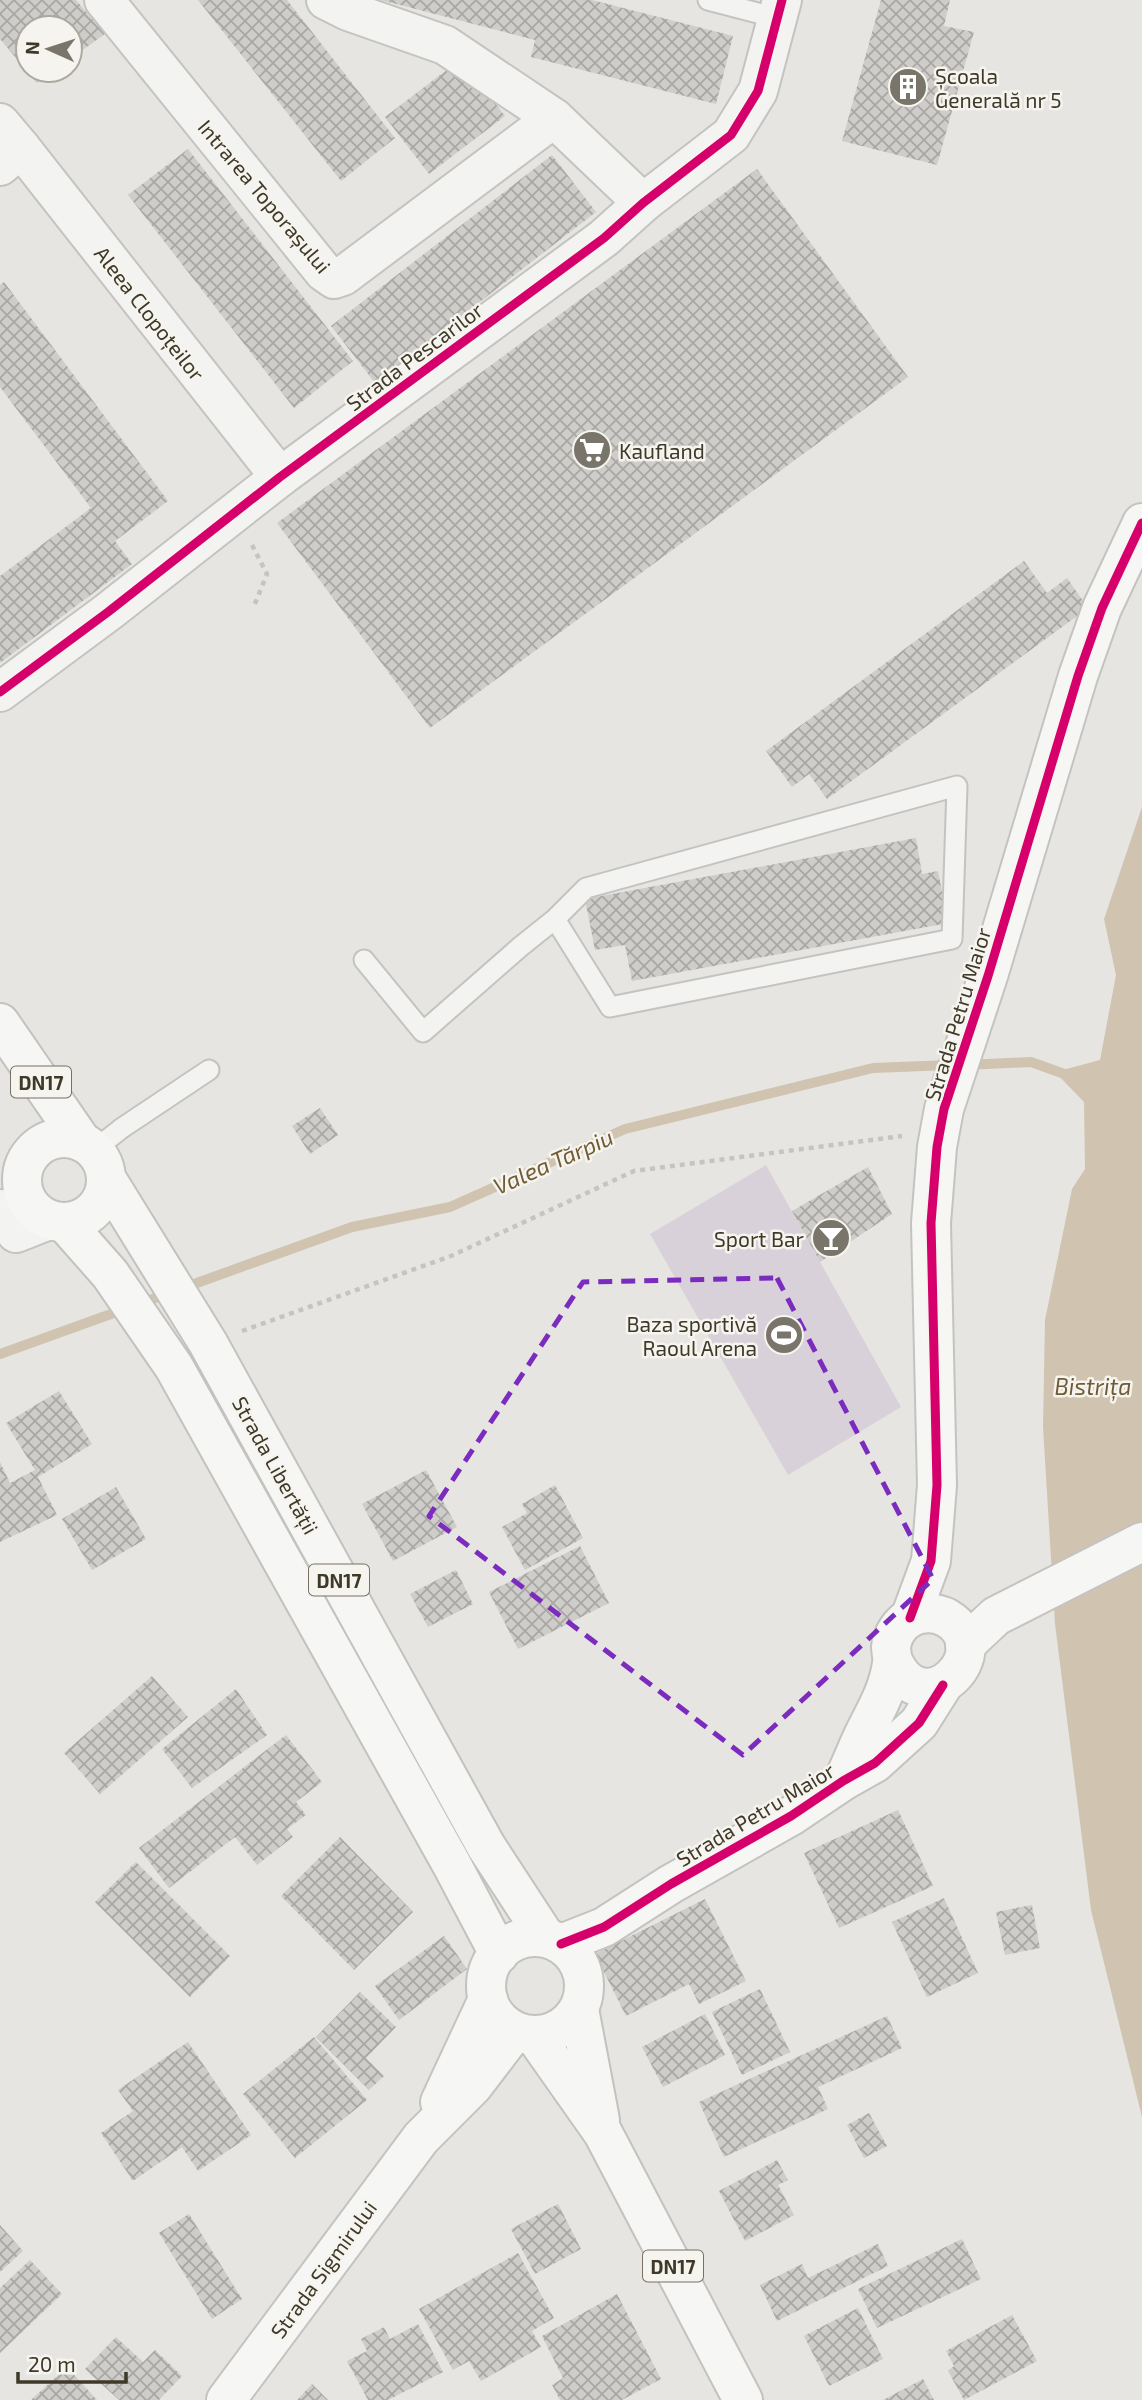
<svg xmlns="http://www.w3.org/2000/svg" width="1142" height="2400" font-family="'Exo 2',sans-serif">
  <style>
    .pitch { fill: #d9d1d9 }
    .water { fill: #d0c4b1 }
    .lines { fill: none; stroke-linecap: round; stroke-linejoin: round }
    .stream { stroke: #d0c4b1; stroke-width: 10 }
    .building { fill: url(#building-cross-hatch) }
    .lane-casing { stroke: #c4c3c0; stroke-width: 23 }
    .street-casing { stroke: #c4c3c0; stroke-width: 42 }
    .secondary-casing { stroke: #c4c3c0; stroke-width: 42 }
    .primary-casing { stroke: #c4c2be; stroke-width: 42 }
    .path { stroke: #c5c4c0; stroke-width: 4.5; stroke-dasharray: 5 5; stroke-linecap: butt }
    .lane { stroke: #f3f3f1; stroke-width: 19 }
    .street { stroke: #f3f3f1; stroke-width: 38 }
    .secondary { stroke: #f6f6f5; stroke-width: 38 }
    .primary { stroke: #f6f6f5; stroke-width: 38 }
    .cycleway-casing { stroke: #f6f4ef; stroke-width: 13 }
    .cycleway { stroke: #d6006c; stroke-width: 9 }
    .marked { fill: none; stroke: #7b2cbf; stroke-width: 5; stroke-dasharray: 14 9; stroke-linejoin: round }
    .labels { text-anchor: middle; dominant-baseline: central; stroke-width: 5; stroke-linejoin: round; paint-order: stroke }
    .shield { fill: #f6f4ef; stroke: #767164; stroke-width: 2 }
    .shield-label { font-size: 19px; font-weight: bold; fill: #3f3929 }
    .poi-label { font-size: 21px; fill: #3f3929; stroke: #f6f4ef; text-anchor: start }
    .street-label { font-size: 21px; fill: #3f3929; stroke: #f6f4ef }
    .water-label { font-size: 23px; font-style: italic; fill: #715b35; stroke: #f6f4ef }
  </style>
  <defs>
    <pattern id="building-cross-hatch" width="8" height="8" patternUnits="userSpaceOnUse" patternTransform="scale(1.75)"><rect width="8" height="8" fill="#cecdca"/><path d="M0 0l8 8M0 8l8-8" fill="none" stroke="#a9a7a4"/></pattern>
  </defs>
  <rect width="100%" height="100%" fill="#e6e5e2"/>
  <polygon class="pitch" points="766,1165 901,1407 788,1475 650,1234"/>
  <polygon class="water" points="1142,807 1142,2117 1091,1910 1055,1624 1043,1427 1045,1320 1072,1189 1085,1169 1084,1102 1055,1072 1100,1060 1116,975 1104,919"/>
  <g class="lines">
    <g class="stream">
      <polyline points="966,1065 1031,1062 1070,1076"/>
      <polyline points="0,1354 352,1227 450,1207 625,1129 873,1068 950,1065"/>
    </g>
  </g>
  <g class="building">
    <polygon points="0,0 76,0 105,34 70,59 70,28 28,28 28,70 54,70 37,83 0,39"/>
    <polygon points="198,0 287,0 395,138 341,181"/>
    <polygon points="381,0 592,0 733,36 716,104 531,57 535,40"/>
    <polygon points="881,0 950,0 944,26 974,32 937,165 842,141"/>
    <polygon points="461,59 505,116 429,174 385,117"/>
    <polygon points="188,149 353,361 294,408 128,195"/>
    <polygon points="552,155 596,212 375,383 331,326"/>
    <polygon points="757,169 908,377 430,728 277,523"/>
    <polygon points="4,282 168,501 115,541 132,564 0,663 0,576 91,508 0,387 0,285"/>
    <polygon points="1024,561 1047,593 1067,578 1088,608 827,799 809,774 792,787 766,751"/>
    <polygon points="916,838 922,874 938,871 948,923 632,981 625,945 595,950 585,899"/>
    <polygon points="320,1108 338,1135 310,1154 292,1126"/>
    <polygon points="868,1167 892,1214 820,1262 792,1211"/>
    <polygon points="59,1391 92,1444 38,1477 57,1515 0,1542 0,1462 10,1483 35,1470 6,1423"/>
    <polygon points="426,1470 457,1527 393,1561 362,1504"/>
    <polygon points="555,1485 583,1538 525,1570 502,1527 527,1513 522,1504"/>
    <polygon points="116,1487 146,1539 92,1570 62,1519"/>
    <polygon points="580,1546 609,1603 518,1649 489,1592"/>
    <polygon points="456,1570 473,1604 428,1627 410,1594"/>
    <polygon points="152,1676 188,1717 100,1794 64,1753"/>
    <polygon points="236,1689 267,1735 192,1788 162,1749"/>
    <polygon points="286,1735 322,1782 296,1802 306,1815 287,1829 293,1837 257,1865 235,1837 169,1888 139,1848"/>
    <polygon points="898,1810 933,1886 839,1928 804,1853"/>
    <polygon points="340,1837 413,1912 354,1970 281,1896"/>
    <polygon points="136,1862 230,1956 190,1997 95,1902"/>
    <polygon points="944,1898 978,1973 927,1997 892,1922"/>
    <polygon points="705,1899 746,1981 699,2004 689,1984 626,2016 595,1954"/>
    <polygon points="1032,1905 1040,1948 1005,1955 996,1912"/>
    <polygon points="444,1936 467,1969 399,2020 375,1986"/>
    <polygon points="760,1989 790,2052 742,2075 712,2012"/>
    <polygon points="360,1992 396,2027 366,2058 384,2076 369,2090 316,2037"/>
    <polygon points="705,2014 725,2055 663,2087 642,2047"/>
    <polygon points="887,2016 902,2048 818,2087 828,2109 724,2157 699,2102"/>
    <polygon points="314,2037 367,2100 295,2158 243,2094"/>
    <polygon points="188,2042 251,2135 198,2171 182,2147 133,2181 101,2133 133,2111 118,2090"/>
    <polygon points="869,2113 887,2146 864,2158 847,2125"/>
    <polygon points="777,2160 788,2180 778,2185 794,2215 745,2241 719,2191"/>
    <polygon points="558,2204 581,2249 535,2274 511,2229"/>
    <polygon points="189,2214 242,2299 212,2319 159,2233"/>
    <polygon points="0,2225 23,2251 0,2272"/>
    <polygon points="962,2239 981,2279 877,2328 858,2289"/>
    <polygon points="878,2244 888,2266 777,2321 760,2285 802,2264 808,2278"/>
    <polygon points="518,2253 554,2318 532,2331 541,2347 481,2381 469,2361 453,2370 419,2309"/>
    <polygon points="30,2260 62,2294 0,2353 0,2288"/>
    <polygon points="617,2294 661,2379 622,2400 560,2400 552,2385 563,2378 542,2336"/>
    <polygon points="858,2308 883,2359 829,2386 804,2336"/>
    <polygon points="1012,2315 1037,2361 964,2400 948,2371 954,2366 946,2351"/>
    <polygon points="418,2324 443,2372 388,2400 368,2400 347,2361 367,2351 361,2339 384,2327 390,2339"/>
    <polygon points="116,2337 143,2362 155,2350 182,2376 159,2400 119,2400 85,2369"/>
    <polygon points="67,2367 97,2400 31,2400"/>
    <polygon points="923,2379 934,2400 883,2400"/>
    <polygon points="312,2384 328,2400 297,2400"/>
  </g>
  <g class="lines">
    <defs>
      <g id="lane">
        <polyline points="708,0 777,18"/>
        <polyline points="364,960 423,1032 520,947 555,919 586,888 957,786 952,939 610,1007 555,919"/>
        <polyline points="94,1150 122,1128 209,1070"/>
      </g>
      <g id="street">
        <polyline points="104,0 324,272 334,279 343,276 554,118"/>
        <polyline points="326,0 348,11 445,45 554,118 643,203"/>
        <polyline points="0,123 21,148"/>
        <polyline points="0,166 21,148 280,477"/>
        <polyline points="0,692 108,612 280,477 604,238 643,203 731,135 758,91 782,0"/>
        <polyline points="0,1209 16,1233 49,1220"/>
      </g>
      <g id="secondary">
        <polyline points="910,1618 931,1561 937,1485 931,1223 937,1147 944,1109 988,976 1078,676 1102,608 1142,523"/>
        <polyline points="965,1645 996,1616 1142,1542"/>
        <path d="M843,1781C851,1765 857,1748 865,1732C876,1710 889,1688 892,1663C893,1657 891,1652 891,1647C892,1635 900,1623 911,1617C923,1612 936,1612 947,1618C1001,1650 924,1729 893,1661"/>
        <polyline points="561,1944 604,1927 671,1884 791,1816 843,1781 875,1763 919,1723 943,1685"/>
        <polyline points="440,2102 488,1999"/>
        <polyline points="226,2400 421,2138 473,2086 515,2031"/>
      </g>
      <g id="primary">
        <polyline points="0,1023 82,1142"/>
        <circle cx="64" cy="1180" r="42"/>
        <polyline points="106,1178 208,1343 486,1846 546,1938"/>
        <polyline points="65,1223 110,1274 174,1367 452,1865 499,1954"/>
        <circle cx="535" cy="1986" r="49"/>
        <polyline points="579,2009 600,2120"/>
        <polyline points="534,2035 603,2133 743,2400"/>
      </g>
    </defs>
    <use href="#lane" class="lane-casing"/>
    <use href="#street" class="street-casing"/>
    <use href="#secondary" class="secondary-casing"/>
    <use href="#primary" class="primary-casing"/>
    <g class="path">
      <polyline points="252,545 267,574 254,606"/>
      <polyline points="242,1331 451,1256 634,1171 902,1136"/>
    </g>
    <use href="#lane" class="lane"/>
    <use href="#street" class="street"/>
    <use href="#secondary" class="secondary"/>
    <use href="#primary" class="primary"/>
    <defs>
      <g id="cycleway">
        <polyline points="0,692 108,612 280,477 604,238 643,203 731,135 758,91 782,0"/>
        <polyline points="910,1618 931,1561 937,1485 931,1223 937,1147 944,1109 988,976 1078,676 1102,608 1142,523"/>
        <polyline points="561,1944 604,1927 671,1884 791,1816 843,1781 875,1763 919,1723 943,1685"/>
      </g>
    </defs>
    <use href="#cycleway" class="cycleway-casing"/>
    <use href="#cycleway" class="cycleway"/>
  </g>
  <path class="marked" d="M777,1278L933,1579L743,1755L429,1516L583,1282Z"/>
  <defs>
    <symbol id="building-disc" viewBox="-11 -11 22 22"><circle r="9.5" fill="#79756a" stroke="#f6f4ef"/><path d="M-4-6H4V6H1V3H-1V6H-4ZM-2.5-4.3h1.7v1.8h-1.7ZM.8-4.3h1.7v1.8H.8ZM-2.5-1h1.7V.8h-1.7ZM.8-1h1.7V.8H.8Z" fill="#fff"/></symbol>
    <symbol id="supermarket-disc" viewBox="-11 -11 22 22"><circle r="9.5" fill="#79756a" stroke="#f6f4ef"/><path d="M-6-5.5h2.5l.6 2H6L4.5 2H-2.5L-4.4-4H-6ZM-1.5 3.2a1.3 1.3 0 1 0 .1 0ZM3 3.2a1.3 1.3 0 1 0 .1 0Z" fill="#fff"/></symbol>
    <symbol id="bar-disc" viewBox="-11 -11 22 22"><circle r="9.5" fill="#79756a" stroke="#f6f4ef"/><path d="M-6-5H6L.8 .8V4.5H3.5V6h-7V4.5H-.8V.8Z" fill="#fff"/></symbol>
    <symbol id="stadium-disc" viewBox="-11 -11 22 22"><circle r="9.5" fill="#79756a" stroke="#f6f4ef"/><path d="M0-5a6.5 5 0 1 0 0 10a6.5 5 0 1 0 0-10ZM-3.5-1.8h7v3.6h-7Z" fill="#fff"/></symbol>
  </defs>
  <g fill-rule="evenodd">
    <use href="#building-disc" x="886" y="65" width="44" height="44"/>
    <use href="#supermarket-disc" x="570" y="428" width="44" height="44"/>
    <use href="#bar-disc" x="809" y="1216" width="44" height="44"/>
    <use href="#stadium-disc" x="762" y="1313" width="44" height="44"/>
  </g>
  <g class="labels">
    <g class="shield">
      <rect x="11" y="1066.5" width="60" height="31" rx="5"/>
      <rect x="309" y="1564.5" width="60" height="31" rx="5"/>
      <rect x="643" y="2250.5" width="60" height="31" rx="5"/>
    </g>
    <g class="shield-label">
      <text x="41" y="1082">DN17</text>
      <text x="339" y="1580">DN17</text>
      <text x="673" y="2266">DN17</text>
    </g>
    <g class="poi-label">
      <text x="935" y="75">Școala<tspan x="935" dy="24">Generală nr 5</tspan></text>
      <text x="619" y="450">Kaufland</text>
      <text x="804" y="1238" text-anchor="end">Sport Bar</text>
      <text x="757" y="1323" text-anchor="end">Baza sportivă<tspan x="757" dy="24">Raoul Arena</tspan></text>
    </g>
    <g class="street-label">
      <text transform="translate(265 196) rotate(50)">Intrarea Toporașului</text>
      <text transform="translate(150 313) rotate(52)">Aleea Clopoțeilor</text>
      <text transform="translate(414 356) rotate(-37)">Strada Pescarilor</text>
      <text transform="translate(957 1014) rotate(-73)">Strada Petru Maior</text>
      <text transform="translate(276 1465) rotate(61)">Strada Libertății</text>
      <text transform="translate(755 1814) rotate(-31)">Strada Petru Maior</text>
      <text transform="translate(323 2269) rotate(-54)">Strada Sigmirului</text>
    </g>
    <g class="water-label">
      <text transform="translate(553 1161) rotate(-24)">Valea Tărpiu</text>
      <text x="1093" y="1386">Bistrița</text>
    </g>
  </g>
  <g transform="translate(49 49) rotate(273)"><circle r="33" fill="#f6f4ef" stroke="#ada9a0" stroke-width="2"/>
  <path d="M0-5L12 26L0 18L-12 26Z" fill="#79756a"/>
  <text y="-10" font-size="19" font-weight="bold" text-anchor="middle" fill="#3f3929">N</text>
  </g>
  <path d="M18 2372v10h108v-10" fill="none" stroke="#3f3929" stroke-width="3.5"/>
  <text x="28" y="2372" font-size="21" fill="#3f3929" stroke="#f6f4ef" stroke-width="5" paint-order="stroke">20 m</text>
</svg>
